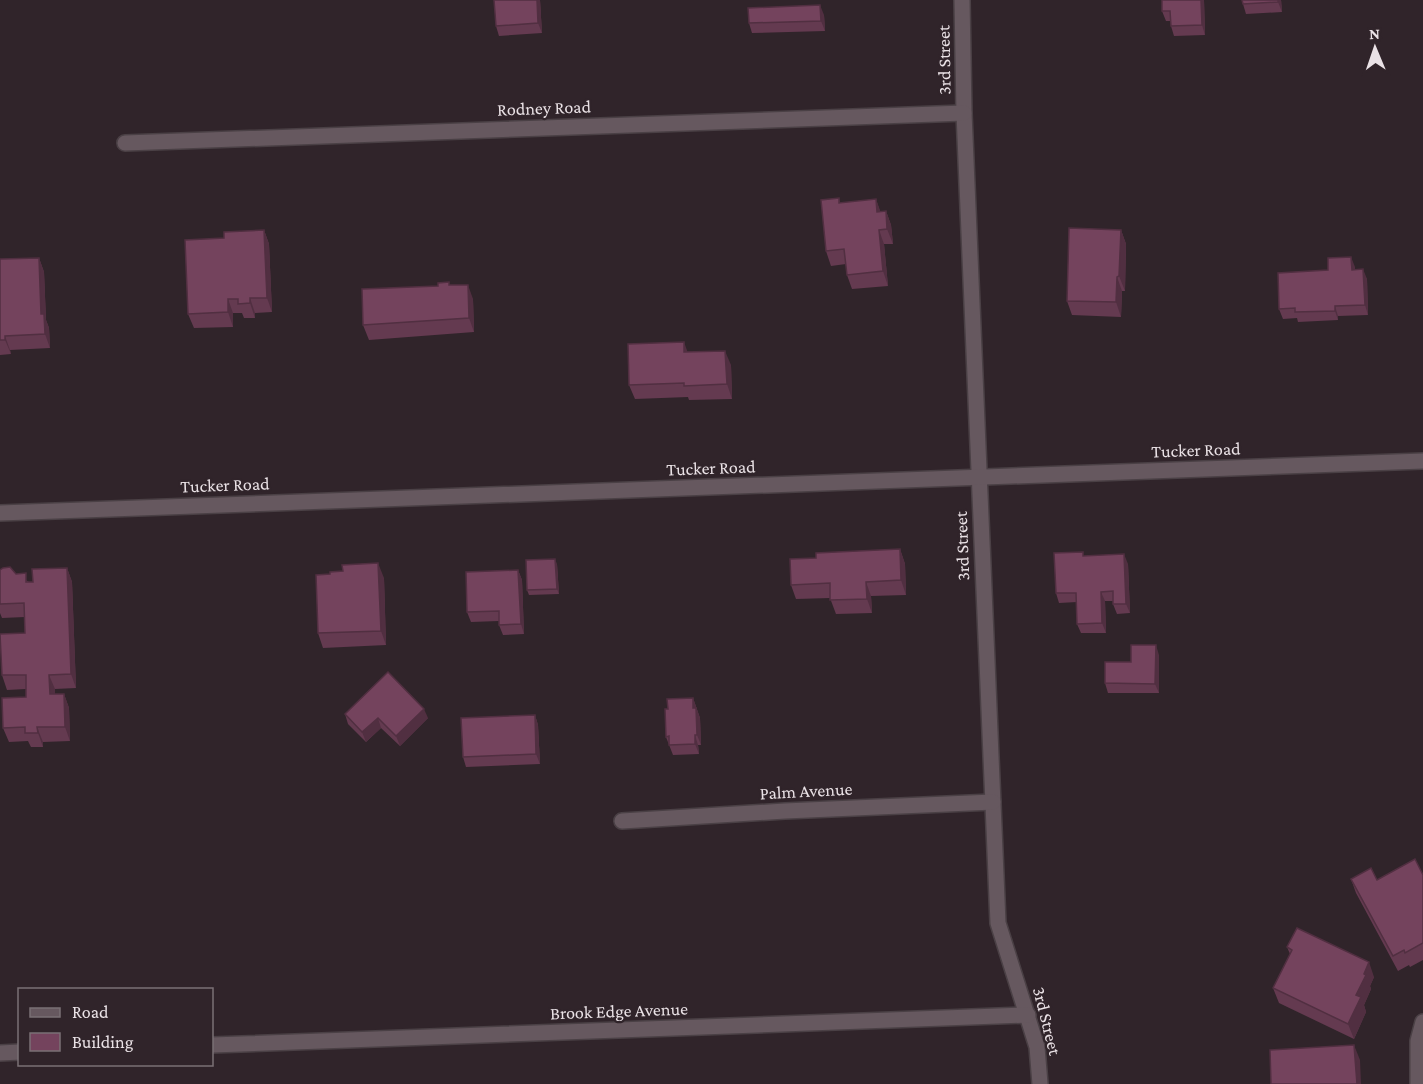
<svg xmlns="http://www.w3.org/2000/svg" width="1423" height="1084" font-family="'Crimson Pro',serif">
  <style>
    .lines { fill: none; stroke-linecap: round; stroke-linejoin: round }
    .minor-casing { stroke: #4a4045; stroke-width: 18 }
    .minor { stroke: #66585f; stroke-width: 15 }
    .wall { fill: #643a50 }
    .shaded-wall { fill: #512f41 }
    .building { fill: #74435d; stroke: #512f41; stroke-width: 1.5 }
    .labels { text-anchor: middle; dominant-baseline: central; stroke-width: 4.5; stroke-linejoin: round; paint-order: stroke }
    .street-label { font-size: 18px; fill: #eae2e6; stroke: #30242a }
  </style>
  <rect width="100%" height="100%" fill="#30242a"/>
  <g class="lines">
    <defs>
      <g id="minor">
        <polyline points="962,0 964,113 998,923 1037,1047 1040,1084"/>
        <polyline points="125,143 964,113"/>
        <polyline points="0,513 1423,461"/>
        <polyline points="622,821 785,811 993,802"/>
        <polyline points="212,1045 1028,1015"/>
        <polyline points="0,1053 20,1052"/>
        <polyline points="1418,1084 1418,1041 1423,1022"/>
      </g>
    </defs>
    <use href="#minor" class="minor-casing"/>
    <use href="#minor" class="minor"/>
  </g>
  <g class="wall">
    <polygon points="540,0 542,33 499,36 496,26"/>
    <polygon points="1162,0 1204,0 1205,35 1174,36 1171,26 1171,21 1166,21 1162,11"/>
    <polygon points="1281,0 1282,12 1246,14 1243,4"/>
    <polygon points="824,15 825,31 752,33 749,23"/>
    <polygon points="839,198 840,203 876,199 880,212 886,211 891,225 893,244 884,244 888,286 852,289 847,275 846,264 831,266 826,251"/>
    <polygon points="264,230 269,244 272,312 255,313 255,318 244,318 242,313 233,313 233,327 194,328 188,314 224,238"/>
    <polygon points="1121,230 1126,244 1125,291 1122,291 1121,317 1072,315 1067,301"/>
    <polygon points="39,258 44,272 46,320 49,328 50,348 10,350 11,354 0,355 0,259"/>
    <polygon points="1355,267 1355,270 1367,279 1368,315 1338,316 1338,320 1298,322 1297,318 1283,319 1279,309 1328,270"/>
    <polygon points="450,285 473,299 474,332 369,340 363,325"/>
    <polygon points="687,352 731,365 732,399 689,400 688,397 635,399 629,385"/>
    <polygon points="900,549 905,564 906,595 871,596 872,613 836,614 830,598 796,599 791,585 816,558"/>
    <polygon points="1084,556 1128,564 1130,613 1117,614 1113,604 1113,601 1105,601 1106,633 1081,633 1077,624 1077,602 1059,603 1056,593"/>
    <polygon points="557,564 559,594 529,595 527,590"/>
    <polygon points="67,568 72,582 76,688 55,689 55,694 64,694 69,708 70,741 43,742 43,747 31,747 28,741 9,742 3,728 26,697 26,689 7,690 2,675 25,633 25,617 2,618 0,613 0,570 16,574 29,582 33,582"/>
    <polygon points="518,570 522,580 524,634 503,635 499,625 499,621 471,622 467,612"/>
    <polygon points="343,571 384,578 386,645 323,648 318,633 330,574"/>
    <polygon points="1159,655 1159,693 1108,693 1105,683 1131,662"/>
    <polygon points="693,698 700,718 701,745 698,745 699,754 673,755 666,737 668,709"/>
    <polygon points="345,714 428,718 400,746 381,728 366,742 348,724"/>
    <polygon points="535,715 538,725 540,764 466,767 463,757"/>
    <polygon points="1423,875 1423,960 1410,967 1409,965 1398,971 1356,893 1351,879 1377,880"/>
    <polygon points="1287,947 1374,977 1370,986 1371,989 1364,1005 1366,1012 1354,1039 1279,1003 1273,988 1290,954"/>
  </g>
  <g class="shaded-wall">
    <polygon points="537,0 540,0 542,33 538,23"/>
    <polygon points="1201,0 1204,0 1205,35 1202,25"/>
    <polygon points="1278,0 1281,0 1282,12 1278,2"/>
    <polygon points="820,5 824,15 825,31 821,21"/>
    <polygon points="876,199 881,213 877,212"/>
    <polygon points="886,211 891,225 893,244 887,229"/>
    <polygon points="264,230 269,244 272,312 267,298"/>
    <polygon points="879,230 884,244 888,286 883,271"/>
    <polygon points="1121,230 1126,244 1125,291 1119,276"/>
    <polygon points="1351,257 1355,267 1355,279 1352,270"/>
    <polygon points="39,258 44,272 46,320 49,328 50,348 45,334 41,314"/>
    <polygon points="1363,269 1367,279 1368,315 1365,305"/>
    <polygon points="1117,277 1122,291 1121,317 1116,302"/>
    <polygon points="468,285 473,299 474,332 469,318"/>
    <polygon points="250,298 255,313 255,318 250,303"/>
    <polygon points="228,299 233,313 233,327 228,312"/>
    <polygon points="1335,306 1338,316 1338,320 1335,311"/>
    <polygon points="5,336 10,350 11,354 5,340"/>
    <polygon points="684,342 689,356 684,352"/>
    <polygon points="725,351 731,365 732,399 727,384"/>
    <polygon points="900,549 905,564 906,595 901,580"/>
    <polygon points="1124,554 1128,564 1130,613 1126,604"/>
    <polygon points="555,559 557,564 559,594 557,589"/>
    <polygon points="378,563 384,578 386,645 381,631"/>
    <polygon points="67,568 72,582 76,688 71,674"/>
    <polygon points="518,570 522,580 524,634 521,624"/>
    <polygon points="866,582 871,596 872,613 867,599"/>
    <polygon points="1101,592 1105,601 1106,633 1102,623"/>
    <polygon points="1156,645 1159,655 1159,693 1155,684"/>
    <polygon points="49,675 55,689 55,708 50,694"/>
    <polygon points="64,694 69,708 70,741 65,727"/>
    <polygon points="693,698 700,718 701,745 697,735 693,708"/>
    <polygon points="424,709 428,718 400,746 396,736"/>
    <polygon points="535,715 538,725 540,764 536,754"/>
    <polygon points="378,718 381,728 366,742 362,732"/>
    <polygon points="37,727 43,742 43,747 38,733"/>
    <polygon points="695,735 698,745 699,754 695,744"/>
    <polygon points="1369,962 1374,977 1370,986 1371,989 1364,1005 1366,1012 1354,1039 1348,1024 1356,995"/>
    <polygon points="1354,1045 1360,1060 1361,1084 1357,1084"/>
  </g>
  <g class="building">
    <polygon points="494,0 537,0 538,23 496,26"/>
    <polygon points="1162,0 1201,0 1202,25 1171,26 1170,11 1162,11"/>
    <polygon points="1242,0 1278,0 1278,2 1243,4"/>
    <polygon points="820,5 821,21 749,23 748,8"/>
    <polygon points="839,198 839,203 876,199 877,212 886,211 887,229 879,230 883,271 847,275 844,249 826,251 821,200"/>
    <polygon points="1069,228 1121,230 1119,276 1117,277 1116,302 1067,301"/>
    <polygon points="264,230 267,298 250,298 250,303 238,304 238,299 228,299 228,312 188,314 185,240 224,238 224,232"/>
    <polygon points="1351,257 1352,270 1363,269 1365,305 1335,306 1335,311 1295,312 1295,308 1279,309 1278,273 1328,270 1328,258"/>
    <polygon points="39,258 41,314 44,314 45,334 5,336 5,340 0,340 0,259"/>
    <polygon points="449,282 449,285 468,285 469,318 363,325 362,289 438,286 438,283"/>
    <polygon points="684,342 684,352 725,351 727,384 684,386 684,383 629,385 628,344"/>
    <polygon points="900,549 901,580 866,582 867,599 830,600 830,583 791,585 790,559 816,558 816,553"/>
    <polygon points="1083,552 1083,556 1124,554 1126,604 1113,604 1113,591 1101,592 1102,623 1077,624 1076,593 1056,593 1054,553"/>
    <polygon points="555,559 557,589 527,590 526,560"/>
    <polygon points="378,563 381,631 318,633 316,575 330,574 330,572 343,571 342,565"/>
    <polygon points="10,567 16,574 26,573 26,582 33,582 32,569 67,568 71,674 49,675 50,694 64,694 65,727 37,727 38,733 25,733 25,727 3,728 2,698 26,697 26,675 2,675 0,634 25,633 24,603 0,604 0,570 3,568"/>
    <polygon points="518,570 521,624 499,625 499,611 467,612 466,572"/>
    <polygon points="1131,645 1156,645 1155,684 1105,683 1105,662 1131,662"/>
    <polygon points="388,672 424,709 396,736 378,718 362,732 345,714"/>
    <polygon points="693,698 693,708 696,708 697,735 695,735 695,744 669,745 669,736 666,737 665,709 668,709 667,699"/>
    <polygon points="535,715 536,754 463,757 461,718"/>
    <polygon points="1415,859 1423,875 1423,943 1405,953 1404,950 1393,956 1351,879 1371,868 1377,880"/>
    <polygon points="1297,928 1369,962 1364,974 1366,975 1356,995 1361,997 1348,1024 1273,988 1292,950 1287,947"/>
    <polygon points="1354,1045 1357,1084 1271,1084 1270,1050"/>
  </g>
  <g class="labels">
    <g class="street-label">
      <text transform="translate(944 60) rotate(-91)">3rd Street</text>
      <text transform="translate(544 108) rotate(-2)">Rodney Road</text>
      <text transform="translate(1196 450) rotate(-2)">Tucker Road</text>
      <text transform="translate(711 468) rotate(-2)">Tucker Road</text>
      <text transform="translate(225 485) rotate(-2)">Tucker Road</text>
      <text transform="translate(962 546) rotate(-92)">3rd Street</text>
      <text transform="translate(806 791) rotate(-3)">Palm Avenue</text>
      <text transform="translate(619 1011) rotate(-2)">Brook Edge Avenue</text>
      <text transform="translate(1047 1021) rotate(76)">3rd Street</text>
    </g>
  </g>
  <rect x="18" y="988" width="195" height="78" fill="#30242a" stroke="#7a7075" stroke-width="1.5"/>
  <rect x="30" y="1008" width="30" height="9" fill="#66585f" stroke="#7a7075" stroke-width="1.5"/>
  <text x="72" y="1018" font-size="18" fill="#eae2e6">Road</text>
  <rect x="30" y="1033" width="30" height="18" fill="#74435d" stroke="#7a7075" stroke-width="1.5"/>
  <text x="72" y="1048" font-size="18" fill="#eae2e6">Building</text>
  <g transform="translate(1375 48) rotate(358)" stroke="#30242a" stroke-width="4.5" paint-order="stroke">
  <path d="M0-4.5L10 22L0 15L-10 22Z" fill="#eae2e6"/>
  <text y="-9" font-size="16" font-weight="bold" text-anchor="middle" fill="#eae2e6">N</text>
  </g>
</svg>
